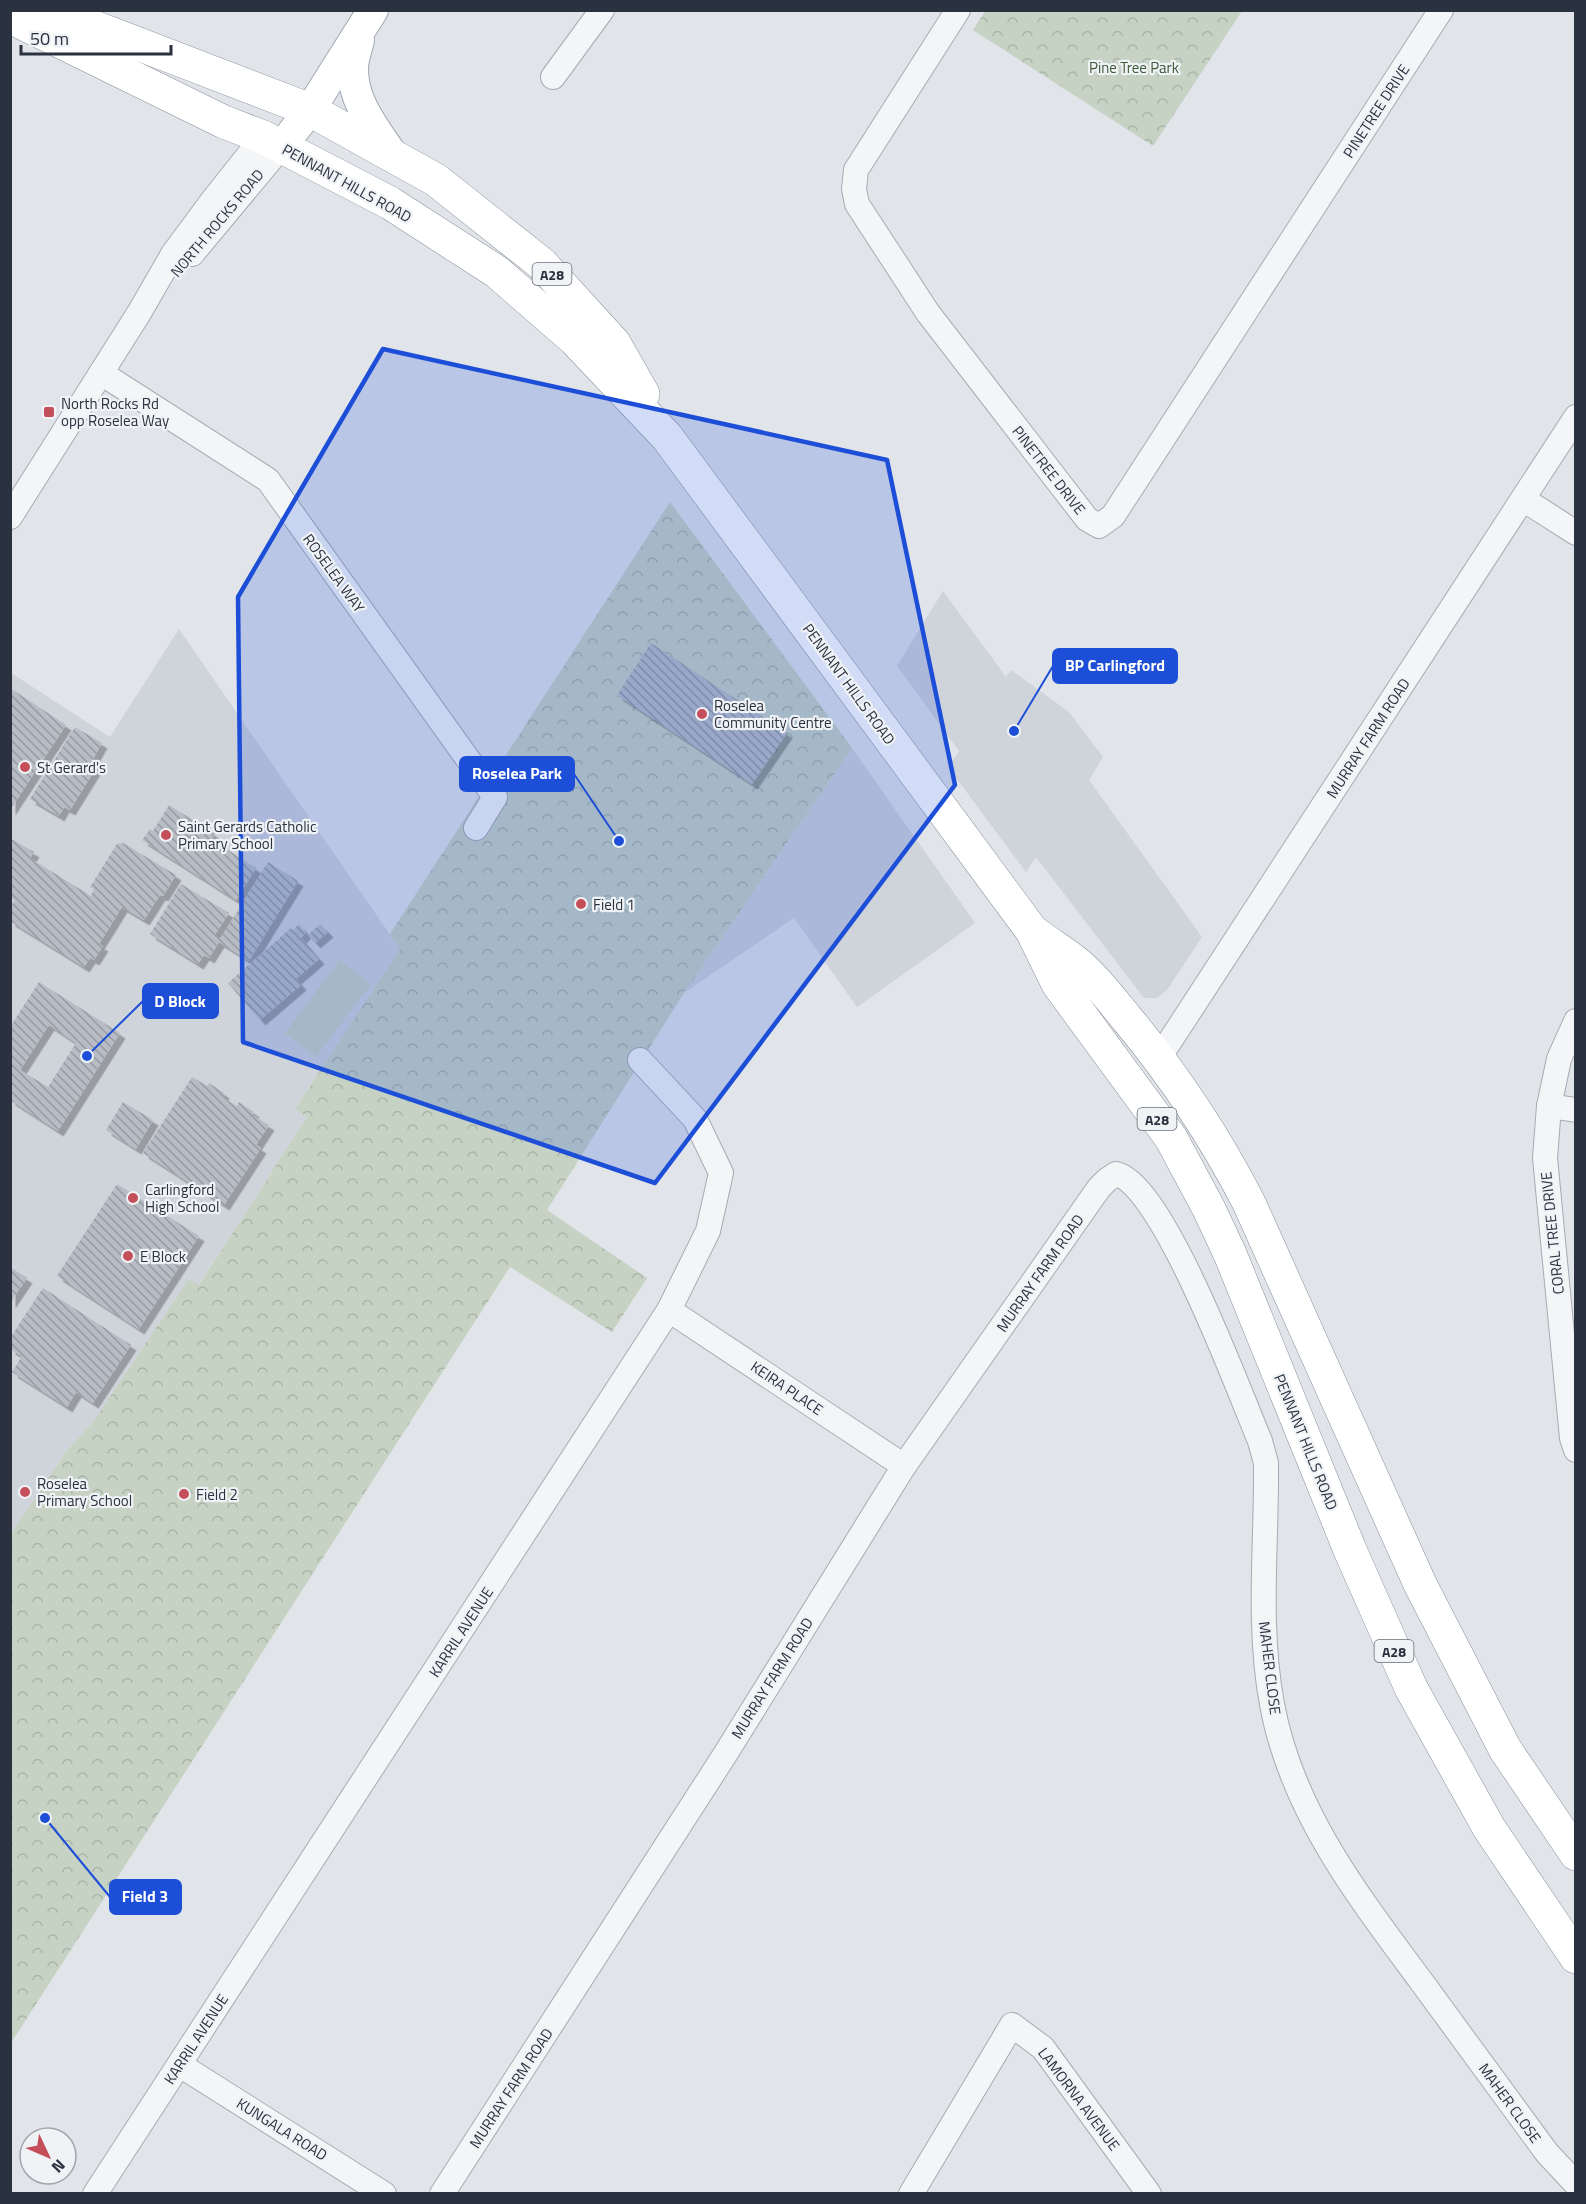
<svg xmlns="http://www.w3.org/2000/svg" width="1586" height="2204" font-family="'Titillium Web',sans-serif">
  <style>
    .built { fill: #cfd3da }
    .grass { fill: #c6d2c3 }
    .park { fill: url(#park-crowns) }
    .building { fill: url(#building-back-hatch); fill-rule: evenodd; filter: url(#shadow) }
    .lines { fill: none; stroke-linecap: round; stroke-linejoin: round }
    .minor-casing { stroke: #a6abb3; stroke-width: 26 }
    .major-casing { stroke: #a1a8b4; stroke-width: 32 }
    .highway-casing { stroke: #89919e; stroke-width: 34 }
    .minor { stroke: #f3f5f7; stroke-width: 24 }
    .major { stroke: #fff; stroke-width: 30 }
    .highway { stroke: #fff; stroke-width: 33 }
    .marked { fill: #1d4ed8; fill-opacity: 0.2; stroke: #1d4ed8; stroke-width: 4.5; stroke-linejoin: round }
    .poi-dot { fill: #c54e5b; stroke: #f0f3f6; stroke-width: 2 }
    .labels { text-anchor: middle; dominant-baseline: central; stroke-width: 4.5; stroke-linejoin: round; paint-order: stroke }
    .shield { fill: #f0f3f6; stroke: #656b76; stroke-width: 1.5 }
    .shield-label { font-size: 14px; font-weight: bold; fill: #2a313f }
    .park-label { font-size: 15px; fill: #3d5a39; stroke: #f0f3f6 }
    .street-label { font-size: 15px; fill: #2a313f; stroke: #f0f3f6 }
    .poi-label { font-size: 15px; fill: #2a313f; stroke: #f0f3f6; text-anchor: start }
    .leader { fill: none; stroke: #1d4ed8; stroke-width: 2 }
    .callout-dot { fill: #1d4ed8; stroke: #f0f3f6; stroke-width: 2 }
    .callout { fill: #1d4ed8; stroke: #1d4ed8; stroke-width: 2 }
    .callout-label { font-size: 16px; text-anchor: middle; font-weight: bold; fill: #fff }
  </style>
  <defs>
    <pattern id="park-crowns" width="20" height="18" patternUnits="userSpaceOnUse" patternTransform="scale(1.5)"><rect width="20" height="18" fill="#c6d2c3"/><path d="M2 6a3 3 0 1 1 6 0M12 15a3 3 0 1 1 6 0" fill="none" stroke="#aab5a9"/></pattern>
    <pattern id="building-back-hatch" width="6" height="6" patternUnits="userSpaceOnUse" patternTransform="scale(1.5)"><rect width="6" height="6" fill="#b8bdc5"/><path d="M-1 5l2 2M0 0l6 6M5-1l2 2" fill="none" stroke="#969aa1"/></pattern>
    <filter id="shadow"><feDropShadow dx="5.5" dy="5.5" stdDeviation="0" flood-color="#0004"/></filter>
  </defs>
  <rect width="100%" height="100%" fill="#e1e4e9"/>
  <g class="built">
    <polygon points="943,591 1006,677 1011,670 1069,712 1103,757 1089,780 1202,937 1167,990 1157,998 1144,998 1036,857 1026,872 948,767 959,751 897,666"/>
    <polygon points="179,629 400,949 295,1109 307,1117 198,1286 188,1280 93,1422 68,1449 11,1534 11,673 110,737"/>
    <polygon points="852,748 975,923 857,1007 794,918 684,993"/>
  </g>
  <polygon class="grass" points="340,960 371,984 316,1057 285,1033"/>
  <g class="park">
    <polygon points="986,10 1242,10 1242,11 1153,146 973,30"/>
    <polygon points="670,502 852,748 684,993 547,1210 647,1278 612,1332 510,1267 11,2043 11,1534 68,1449 93,1422 188,1280 199,1285 307,1117 295,1109 400,949 390,934"/>
  </g>
  <g class="building">
    <polygon points="651,643 787,733 752,784 617,695"/>
    <polygon points="10,688 66,725 10,810"/>
    <polygon points="75,727 102,743 93,759 99,763 70,810 64,807 59,816 30,799"/>
    <polygon points="169,805 215,834 211,839 256,868 236,900 142,840 150,829 153,831"/>
    <polygon points="10,838 34,852 30,858 91,896 94,889 90,887 117,844 123,843 176,875 163,896 160,895 144,920 122,907 99,944 103,946 94,960 90,958 84,967 10,921 10,907 15,900 10,897"/>
    <polygon points="268,862 298,881 249,961 219,942 209,958 204,955 198,964 150,934 181,884 229,913 214,936 220,939"/>
    <polygon points="299,924 306,933 301,938 319,959 296,979 301,985 260,1020 228,983 291,928 293,930"/>
    <polygon points="320,924 328,932 315,943 308,935"/>
    <path d="M39,982L120,1033L58,1131L10,1100V1027ZM49,1025L76,1043L48,1087L20,1070Z"/>
    <polygon points="192,1077 207,1086 209,1083 224,1093 222,1097 237,1106 239,1102 254,1112 252,1115 269,1125 256,1145 261,1148 224,1205 143,1153"/>
    <polygon points="123,1102 153,1120 136,1149 106,1130"/>
    <polygon points="117,1184 199,1236 139,1329 57,1276"/>
    <polygon points="10,1267 27,1278 10,1303"/>
    <polygon points="43,1288 131,1345 93,1403 76,1392 67,1407 12,1372 22,1356 10,1349 10,1338"/>
  </g>
  <g class="lines">
    <defs>
      <g id="minor">
        <polyline points="958,10 856,170 854,189 857,204 928,313 1087,519 1099,526 1113,516 1441,10"/>
        <polyline points="553,77 602,10"/>
        <polyline points="192,254 281,147"/>
        <polyline points="101,373 268,480 495,797 476,828"/>
        <polyline points="1523,499 1576,533"/>
        <polyline points="10,517 139,313 173,254 213,200 263,137"/>
        <polyline points="1576,1021 1559,1059 1549,1106 1545,1158 1572,1438 1576,1450"/>
        <polyline points="1159,1058 1576,417"/>
        <polyline points="1549,1106 1576,1110"/>
        <polyline points="669,1310 904,1466"/>
        <polyline points="180,2065 384,2194"/>
        <polyline points="95,2194 669,1310 708,1231 721,1173 695,1119 640,1060"/>
        <path d="M442,2194L726,1753L904,1466L1099,1188L1107,1180L1116,1174C1163,1184 1240,1394 1260,1441L1266,1463C1267,1543 1257,1624 1272,1704C1291,1810 1358,1896 1421,1981C1463,2039 1505,2096 1547,2153L1576,2184"/>
        <polyline points="911,2194 1012,2025 1043,2048 1149,2194"/>
      </g>
      <g id="major">
        <path d="M359,40C357,49 353,59 353,68C352,101 375,129 392,154"/>
        <polyline points="281,147 310,110 373,10"/>
      </g>
      <g id="highway">
        <polyline points="50,10 310,110 436,180 542,264 614,343 643,394"/>
        <polyline points="10,17 224,122 263,137 390,203 497,272 574,339 667,437 1032,931 1058,984 1171,1138 1209,1209 1230,1254 1350,1550 1411,1688 1489,1828 1576,1957"/>
        <path d="M1035,933C1049,944 1065,953 1079,965C1097,980 1113,1002 1128,1020C1177,1079 1214,1135 1249,1203L1420,1584L1505,1749L1576,1854"/>
      </g>
    </defs>
    <use href="#minor" class="minor-casing"/>
    <use href="#major" class="major-casing"/>
    <use href="#highway" class="highway-casing"/>
    <use href="#minor" class="minor"/>
    <use href="#major" class="major"/>
    <use href="#highway" class="highway"/>
  </g>
  <path class="marked" d="M383,349L887,460L955,785L655,1183L243,1042L238,597Z"/>
  <g class="poi-dot">
    <rect x="43" y="406" width="12" height="12" rx="3"/>
    <circle cx="702" cy="714" r="6"/>
    <circle cx="25" cy="767" r="6"/>
    <circle cx="166" cy="835" r="6"/>
    <circle cx="581" cy="904" r="6"/>
    <circle cx="133" cy="1198" r="6"/>
    <circle cx="128" cy="1256" r="6"/>
    <circle cx="25" cy="1492" r="6"/>
    <circle cx="184" cy="1494" r="6"/>
  </g>
  <g class="labels">
    <g class="shield">
      <rect x="532.5" y="263" width="39" height="22" rx="4.5"/>
      <rect x="1137.5" y="1108" width="39" height="22" rx="4.5"/>
      <rect x="1374.5" y="1640" width="39" height="22" rx="4.5"/>
    </g>
    <g class="shield-label">
      <text x="552" y="274">A28</text>
      <text x="1157" y="1119">A28</text>
      <text x="1394" y="1651">A28</text>
    </g>
    <g class="park-label">
      <text x="1134" y="67">Pine Tree Park</text>
    </g>
    <g class="street-label">
      <text transform="translate(1376 111) rotate(-57)">PINETREE DRIVE</text>
      <text transform="translate(347 183) rotate(29)">PENNANT HILLS ROAD</text>
      <text transform="translate(217 223) rotate(-50)">NORTH ROCKS ROAD</text>
      <text transform="translate(1049 470) rotate(52)">PINETREE DRIVE</text>
      <text transform="translate(334 573) rotate(54)">ROSELEA WAY</text>
      <text transform="translate(849 684) rotate(54)">PENNANT HILLS ROAD</text>
      <text transform="translate(1368 738) rotate(-57)">MURRAY FARM ROAD</text>
      <text transform="translate(1552 1233) rotate(-96)">CORAL TREE DRIVE</text>
      <text transform="translate(1040 1273) rotate(-55)">MURRAY FARM ROAD</text>
      <text transform="translate(787 1388) rotate(34)">KEIRA PLACE</text>
      <text transform="translate(1306 1442) rotate(68)">PENNANT HILLS ROAD</text>
      <text transform="translate(461 1632) rotate(-57)">KARRIL AVENUE</text>
      <text transform="translate(1270 1668) rotate(83)">MAHER CLOSE</text>
      <text transform="translate(772 1678) rotate(-58)">MURRAY FARM ROAD</text>
      <text transform="translate(196 2039) rotate(-57)">KARRIL AVENUE</text>
      <text transform="translate(511 2088) rotate(-57)">MURRAY FARM ROAD</text>
      <text transform="translate(1079 2099) rotate(53)">LAMORNA AVENUE</text>
      <text transform="translate(1510 2103) rotate(54)">MAHER CLOSE</text>
      <text transform="translate(282 2129) rotate(32)">KUNGALA ROAD</text>
    </g>
    <g class="poi-label">
      <text x="61" y="403">North Rocks Rd<tspan x="61" dy="17">opp Roselea Way</tspan></text>
      <text x="714" y="705">Roselea<tspan x="714" dy="17">Community Centre</tspan></text>
      <text x="37" y="767">St Gerard's</text>
      <text x="178" y="826">Saint Gerards Catholic<tspan x="178" dy="17">Primary School</tspan></text>
      <text x="593" y="904">Field 1</text>
      <text x="145" y="1189">Carlingford<tspan x="145" dy="17">High School</tspan></text>
      <text x="140" y="1256">E Block</text>
      <text x="37" y="1483">Roselea<tspan x="37" dy="17">Primary School</tspan></text>
      <text x="196" y="1494">Field 2</text>
    </g>
  </g>
  <path class="leader" d="M1014 731L1053 666M619 841L574 774M87 1056L143 1001M45 1818L110 1897"/>
  <g class="callout-dot">
    <circle cx="1014" cy="731" r="6"/>
    <circle cx="619" cy="841" r="6"/>
    <circle cx="87" cy="1056" r="6"/>
    <circle cx="45" cy="1818" r="6"/>
  </g>
  <g class="callout">
    <rect x="1053" y="649" width="124" height="34" rx="6"/>
    <rect x="460" y="757" width="114" height="34" rx="6"/>
    <rect x="143" y="984" width="75" height="34" rx="6"/>
    <rect x="110" y="1880" width="71" height="34" rx="6"/>
  </g>
  <g class="callout-label">
    <text x="1115" y="671">BP Carlingford</text>
    <text x="517" y="779">Roselea Park</text>
    <text x="180" y="1007">D Block</text>
    <text x="145" y="1902">Field 3</text>
  </g>
  <rect width="1586" height="2204" fill="none" stroke="#2a313f" stroke-width="24"/>
  <g transform="translate(48 2156) rotate(134)"><circle r="28" fill="#f0f3f6" stroke="#a1a5ad" stroke-width="1.5"/>
  <path d="M0-4.5L10 22L0 15L-10 22Z" fill="#c54e5b"/>
  <text y="-9" font-size="16" font-weight="bold" text-anchor="middle" fill="#2a313f">N</text>
  </g>
  <path d="M21 45v9h150v-9" fill="none" stroke="#2a313f" stroke-width="3"/>
  <text x="30" y="45" font-size="18" fill="#2a313f" stroke="#f0f3f6" stroke-width="4.5" paint-order="stroke">50 m</text>
</svg>
